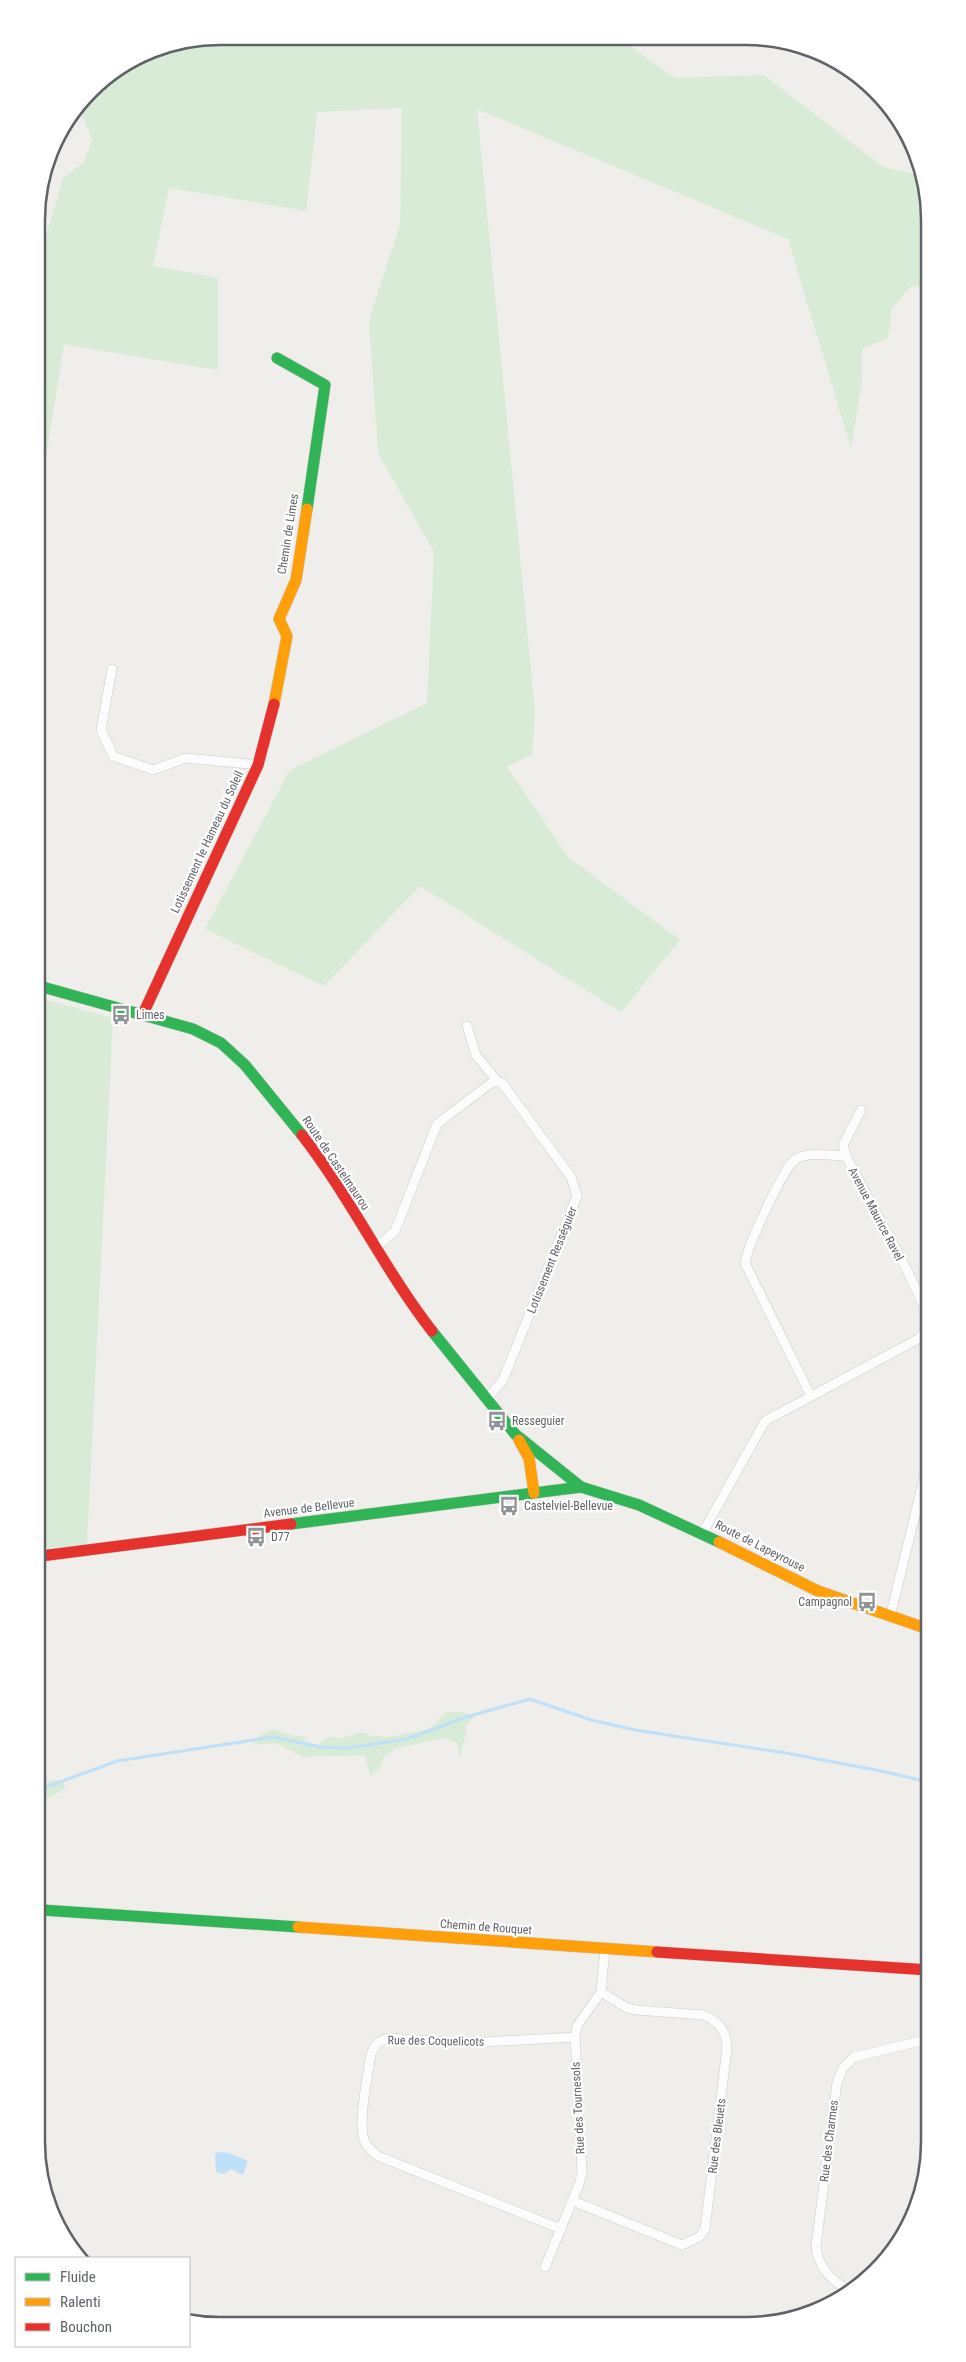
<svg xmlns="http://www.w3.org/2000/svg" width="966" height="2362" font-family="'Roboto Condensed',sans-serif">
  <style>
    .green { fill: #d8ebd6 }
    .water { fill: #bfe0f9 }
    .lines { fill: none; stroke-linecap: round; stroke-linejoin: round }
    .stream { stroke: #bfe0f9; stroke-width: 3 }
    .street-casing { stroke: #cbcccc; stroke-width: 10 }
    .fast-casing { stroke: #cacacb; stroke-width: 12 }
    .slow-casing { stroke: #cacacb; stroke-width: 12 }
    .jam-casing { stroke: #cacacb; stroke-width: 12 }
    .street { stroke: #fdfcfc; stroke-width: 9 }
    .fast { stroke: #30b455; stroke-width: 11 }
    .slow { stroke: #ff9f0a; stroke-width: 11 }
    .jam { stroke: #e5322d; stroke-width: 11 }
    .labels { text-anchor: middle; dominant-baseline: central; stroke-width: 4.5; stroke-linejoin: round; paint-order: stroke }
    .street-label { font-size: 12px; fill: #5f6368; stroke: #fff }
    .poi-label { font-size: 12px; fill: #5f6368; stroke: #fff; text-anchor: start }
    .rim { fill: none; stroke: #5f6368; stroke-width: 2.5 }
  </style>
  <rect width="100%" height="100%" fill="#efeeea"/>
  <g class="green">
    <polygon points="220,36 620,39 675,78 764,75 883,167 924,176 924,288 912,285 892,308 888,338 862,349 862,380 851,448 788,239 477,109 535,712 532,754 507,767 568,857 680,940 621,1012 420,886 324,986 205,929 290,770 427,703 434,552 378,453 369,320 400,225 402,108 317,112 306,211 169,188 153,266 218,278 218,370 64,344 38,507 37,267 63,178 83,163 92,140 83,117 74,115 99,82 150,50"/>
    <polygon points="39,998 113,1018 87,1544 41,1549"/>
    <polygon points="447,1712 460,1712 475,1715 467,1725 460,1759 457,1743 445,1738 397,1748 384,1757 379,1769 370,1776 365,1755 303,1757 276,1743 255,1745 254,1739 272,1729 294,1736 305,1736 304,1742 319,1745 323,1739 333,1737 341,1739 361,1732 373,1736 389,1737 429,1729"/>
    <polygon points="56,1779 64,1783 65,1787 60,1792 41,1801 41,1785"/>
  </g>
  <polygon class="water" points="218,2152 228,2153 248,2161 243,2175 231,2169 224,2174 216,2172 215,2154"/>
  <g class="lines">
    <polyline class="stream" points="41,1789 117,1761 273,1737 320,1747 348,1748 407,1739 466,1717 530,1699 591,1720 635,1730 786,1753 886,1772 928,1782"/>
    <defs>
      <g id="street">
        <polyline points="112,669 101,730 113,756 153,770 186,758 258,765"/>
        <polyline points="467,1026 476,1055 497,1081"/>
        <polyline points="846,1156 843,1145 861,1110"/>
        <polyline points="375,1248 395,1231 437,1124 491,1083 497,1081 502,1083 571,1177 577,1196 503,1380 486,1400"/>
        <path d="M811,1396L745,1263C747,1247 784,1166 796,1159C809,1151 831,1156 846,1156L906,1268L927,1313"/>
        <polyline points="703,1532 765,1421 918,1339 927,1329"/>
        <polyline points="890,1617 926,1470"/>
        <path d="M573,2201L682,2245L699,2237L705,2229L727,2048C726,2031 720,2021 703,2015L636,2010L627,2008L601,1992"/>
        <path d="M561,2229L378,2156C373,2152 368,2148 365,2142C357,2125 368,2074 371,2054C375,2044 379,2041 388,2038L465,2043L575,2037"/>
        <polyline points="545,2267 580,2182 582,2172 575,2037 577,2026 601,1992 605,1949"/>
        <path d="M852,2291C833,2284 818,2267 816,2246L837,2082L843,2068L854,2057L929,2039"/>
      </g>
      <g id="fast">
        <polyline points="277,358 325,385 307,509"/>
        <polyline points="39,986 193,1029 221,1043 245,1065 302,1135"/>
        <polyline points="432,1331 515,1434 581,1487"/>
        <polyline points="291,1524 581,1487 639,1505 719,1542"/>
        <polyline points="42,1910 298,1927"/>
      </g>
      <g id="slow">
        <polyline points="274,704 287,636 279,619 296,580 307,509"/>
        <polyline points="519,1440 529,1458 534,1493"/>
        <polyline points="719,1542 818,1591 928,1629"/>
        <polyline points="298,1927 657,1952"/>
      </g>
      <g id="jam">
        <polyline points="143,1014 258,765 274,704"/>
        <path d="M302,1135C350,1197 384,1269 432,1331"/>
        <polyline points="41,1556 291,1524"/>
        <polyline points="657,1952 929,1970"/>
      </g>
    </defs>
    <use href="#street" class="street-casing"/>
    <use href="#fast" class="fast-casing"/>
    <use href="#slow" class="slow-casing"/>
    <use href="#jam" class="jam-casing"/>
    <use href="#street" class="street"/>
    <use href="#fast" class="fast"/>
    <use href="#slow" class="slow"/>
    <use href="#jam" class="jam"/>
  </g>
  <defs>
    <symbol id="bus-bare" viewBox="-9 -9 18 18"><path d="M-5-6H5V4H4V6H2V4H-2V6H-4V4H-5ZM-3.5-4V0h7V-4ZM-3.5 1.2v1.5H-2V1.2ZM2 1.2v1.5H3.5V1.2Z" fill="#919496" stroke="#fff" stroke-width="2.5" paint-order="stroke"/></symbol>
  </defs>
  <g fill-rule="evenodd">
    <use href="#bus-bare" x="107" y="1001" width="28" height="28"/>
    <use href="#bus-bare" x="483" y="1407" width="28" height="28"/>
    <use href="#bus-bare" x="495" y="1492" width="28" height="28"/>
    <use href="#bus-bare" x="242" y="1523" width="28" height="28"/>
    <use href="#bus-bare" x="853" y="1588" width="28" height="28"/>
  </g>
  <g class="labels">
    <g class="street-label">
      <text transform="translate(288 534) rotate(-81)">Chemin de Limes</text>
      <text transform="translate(207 842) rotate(-65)">Lotissement le Hameau du Soleil</text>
      <text transform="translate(336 1163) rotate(56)">Route de Castelmaurou</text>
      <text transform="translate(876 1214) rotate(62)">Avenue Maurice Ravel</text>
      <text transform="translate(552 1260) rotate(-68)">Lotissement Rességuier</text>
      <text transform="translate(309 1508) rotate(-7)">Avenue de Bellevue</text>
      <text transform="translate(760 1546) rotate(27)">Route de Lapeyrouse</text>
      <text transform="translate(486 1927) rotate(4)">Chemin de Rouquet</text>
      <text transform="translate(436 2041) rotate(1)">Rue des Coquelicots</text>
      <text transform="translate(578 2108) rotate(-93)">Rue des Tournesols</text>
      <text transform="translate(717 2136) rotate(-83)">Rue des Bleuets</text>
      <text transform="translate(829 2141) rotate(-83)">Rue des Charmes</text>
    </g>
    <g class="poi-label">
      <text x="136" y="1015">Limes</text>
      <text x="512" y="1421">Resseguier</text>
      <text x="524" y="1506">Castelviel-Bellevue</text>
      <text x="271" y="1537">D77</text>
      <text x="852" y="1602" text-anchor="end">Campagnol</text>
    </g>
  </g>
  <path d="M0 0H966V2362H0ZM220 45H746A175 175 0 0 1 921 220V2142A175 175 0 0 1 746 2317H220A175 175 0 0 1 45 2142V220A175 175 0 0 1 220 45Z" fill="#fff" fill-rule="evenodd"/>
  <path class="rim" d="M220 45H746A175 175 0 0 1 921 220V2142A175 175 0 0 1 746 2317H220A175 175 0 0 1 45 2142V220A175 175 0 0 1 220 45Z"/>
  <rect x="15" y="2257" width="175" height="90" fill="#ffffff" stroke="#bfc1c3"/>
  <rect x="25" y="2273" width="25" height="8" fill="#30b455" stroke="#bfc1c3"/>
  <text x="60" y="2282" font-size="15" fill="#5f6368">Fluide</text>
  <rect x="25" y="2298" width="25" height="8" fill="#ff9f0a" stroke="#bfc1c3"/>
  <text x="60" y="2307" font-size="15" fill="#5f6368">Ralenti</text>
  <rect x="25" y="2323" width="25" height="8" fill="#e5322d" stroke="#bfc1c3"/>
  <text x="60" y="2332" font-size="15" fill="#5f6368">Bouchon</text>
</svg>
